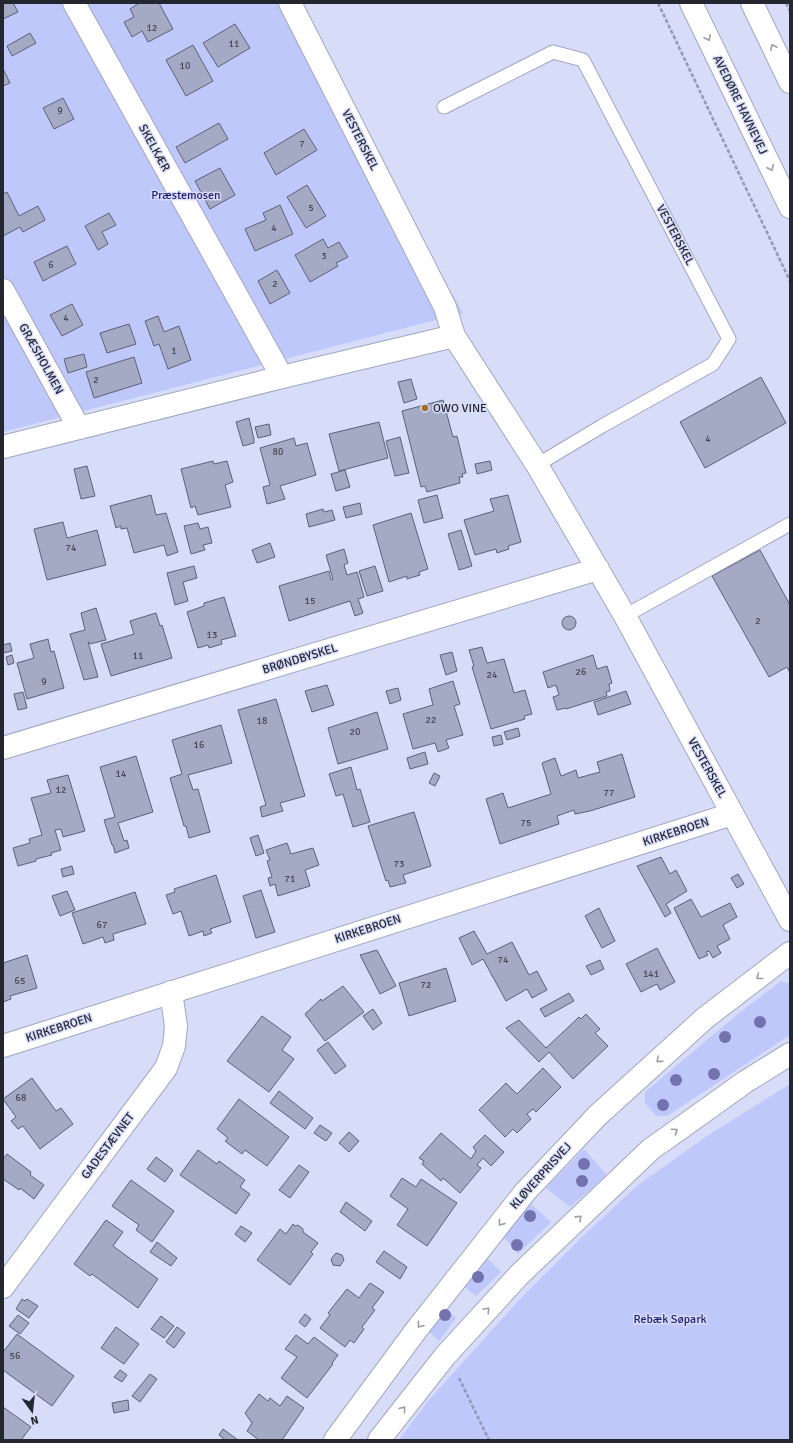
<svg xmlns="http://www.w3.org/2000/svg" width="793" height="1443" font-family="Signika,sans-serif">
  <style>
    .green { fill: #bec8fa }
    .building { fill: #a4a9c4; stroke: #5c6179 }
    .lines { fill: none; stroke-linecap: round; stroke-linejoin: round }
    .service-casing { stroke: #a1a7c1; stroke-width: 15 }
    .minor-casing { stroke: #a1a7c1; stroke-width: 24 }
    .tertiary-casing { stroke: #a1a7c1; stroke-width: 24 }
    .path { stroke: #959aaf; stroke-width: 2.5; stroke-dasharray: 4 2; stroke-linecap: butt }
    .service { stroke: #fff; stroke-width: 13 }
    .minor { stroke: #fff; stroke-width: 22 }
    .tertiary { stroke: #fff; stroke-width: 22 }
    .tree { fill: #7272af }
    .oneway { stroke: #9c9da2 }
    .poi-dot { fill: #a56c2a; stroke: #d7ddf9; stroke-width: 1.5 }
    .labels { text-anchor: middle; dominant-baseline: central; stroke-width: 3; stroke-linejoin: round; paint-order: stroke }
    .number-label { font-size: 10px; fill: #444755 }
    .street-label { font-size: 12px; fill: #242630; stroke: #d7ddf9 }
    .park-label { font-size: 12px; fill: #201b73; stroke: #d7ddf9 }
    .poi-label { font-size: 12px; fill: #242630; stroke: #d7ddf9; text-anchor: start }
  </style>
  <rect width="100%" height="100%" fill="#d7ddf9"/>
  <g class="green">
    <polygon points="3,3 288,3 463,313 3,432"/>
    <polygon points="781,981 790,984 790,1035 667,1116 656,1116 645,1103 645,1092 739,1013"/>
    <polygon points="790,1084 790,1440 399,1440 428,1401 520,1299 582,1237 638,1185 707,1136"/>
    <polygon points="584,1149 607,1175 570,1207 546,1188"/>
    <polygon points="530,1203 551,1222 518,1254 501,1234"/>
    <polygon points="485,1256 501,1272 476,1296 461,1284"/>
    <polygon points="445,1307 456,1318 439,1341 428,1331"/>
  </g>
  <g class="building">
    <polygon points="3,3 13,3 18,12 3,19"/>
    <polygon points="139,3 159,3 173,29 148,42 142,31 132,37 124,22 134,17 130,9"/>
    <polygon points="235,24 250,48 218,67 203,43"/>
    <polygon points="30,33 36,43 12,56 7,46"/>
    <polygon points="193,45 213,81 186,96 166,60"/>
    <polygon points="3,69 10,83 3,86"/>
    <polygon points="63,98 74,119 54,129 43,108"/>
    <polygon points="219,123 228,139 185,163 176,147"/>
    <polygon points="304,129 317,150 276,175 264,153"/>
    <polygon points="220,168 235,195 210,209 195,181"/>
    <polygon points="307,185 326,216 306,228 287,197"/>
    <polygon points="7,192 19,216 38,206 45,220 23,232 20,227 3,236 3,194"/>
    <polygon points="280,205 293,234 255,251 245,229 266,220 263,213"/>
    <polygon points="109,213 116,225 102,232 108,244 98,250 85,226"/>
    <polygon points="323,239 328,248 339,242 348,257 336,263 338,266 310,282 295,255"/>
    <polygon points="67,246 76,264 43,281 34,262"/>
    <polygon points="277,270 290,293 270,304 258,281"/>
    <polygon points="72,304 83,325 62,336 50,315"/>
    <polygon points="158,316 164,332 179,326 191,360 168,369 159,344 154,346 145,321"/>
    <polygon points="129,324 136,344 107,353 100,333"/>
    <polygon points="84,354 87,367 68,373 64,359"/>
    <polygon points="134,357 142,383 94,398 86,372"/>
    <polygon points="761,377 786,423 705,468 680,422"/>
    <polygon points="411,379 417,399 404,403 398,382"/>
    <polygon points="443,400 453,437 457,436 466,473 462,474 463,477 459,477 460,483 427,492 425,486 421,487 402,411"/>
    <polygon points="249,418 254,439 254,443 243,446 236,422"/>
    <polygon points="379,422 388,458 339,471 329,434"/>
    <polygon points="269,424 271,435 258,438 255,427"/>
    <polygon points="400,437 409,473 395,476 386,441"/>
    <polygon points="294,438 296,446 307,443 316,475 280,486 285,499 267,504 263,487 270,485 260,448"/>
    <polygon points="213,461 214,464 227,461 233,482 225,485 231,507 198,515 195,506 191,508 181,469"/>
    <polygon points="490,461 492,470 477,474 475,464"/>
    <polygon points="87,466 95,496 81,499 74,469"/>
    <polygon points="345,470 350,487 336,491 331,474"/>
    <polygon points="151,495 156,515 166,513 178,552 167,556 164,545 134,553 127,528 121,529 121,526 116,528 110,506"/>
    <polygon points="437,495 443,518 424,523 418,500"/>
    <polygon points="508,495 521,542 508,546 509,549 497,553 496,549 475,555 464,520 494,511 490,499"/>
    <polygon points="360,503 362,514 346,518 343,507"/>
    <polygon points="323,509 324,512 332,510 335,520 309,527 306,514"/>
    <polygon points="411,513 428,569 419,572 420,575 407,579 407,576 389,582 373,525"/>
    <polygon points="63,522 67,538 97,530 106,565 47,580 34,529"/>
    <polygon points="198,523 200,529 208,527 212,543 203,545 205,550 191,554 184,526"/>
    <polygon points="461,530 472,566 459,570 448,534"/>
    <polygon points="270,543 275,557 257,563 252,550"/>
    <polygon points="344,549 348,563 344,565 347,575 357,572 364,597 358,599 363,613 355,616 350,601 289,621 279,586 329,571 331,580 333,579 326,555"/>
    <polygon points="760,550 790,605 790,673 787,667 769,677 712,576"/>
    <polygon points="194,566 197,578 183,582 188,601 175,605 167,573"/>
    <polygon points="375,566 383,591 367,596 359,571"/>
    <polygon points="224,597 236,636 221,640 222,644 209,648 208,645 198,648 187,612 204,606 204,603"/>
    <polygon points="96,608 106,640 90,644 89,642 88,642 98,677 84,680 70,634 85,630 81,613"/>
    <polygon points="156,613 160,626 162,625 172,658 111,676 101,644 134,634 130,621"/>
    <circle cx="569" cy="623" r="7"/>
    <polygon points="48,639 51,652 54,651 64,688 27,699 17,663 34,658 30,644"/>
    <polygon points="10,643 12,651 3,653 3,645"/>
    <polygon points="482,647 487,663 504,659 514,693 525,690 532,714 524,716 525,719 491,729 472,667 474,666 469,650"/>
    <polygon points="452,652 457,671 446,675 440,655"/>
    <polygon points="12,655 14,663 8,665 6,657"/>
    <polygon points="593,655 597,669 607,666 612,683 609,684 610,691 606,692 607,696 566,709 566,708 557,710 553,697 559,695 556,685 548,688 543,672"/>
    <polygon points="453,681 460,704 454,706 463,735 446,740 449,748 438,752 435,743 413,749 403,714 433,705 429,689"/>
    <polygon points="327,685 334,705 312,712 305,691"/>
    <polygon points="398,688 401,700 390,704 386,691"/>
    <polygon points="626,691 631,704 598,715 594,702"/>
    <polygon points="23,692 27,708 18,710 14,694"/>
    <polygon points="276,699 305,796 280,803 283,811 262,817 260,807 266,805 238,710"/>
    <polygon points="377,712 388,749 338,764 328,728"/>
    <polygon points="221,725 232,763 188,775 193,790 198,789 210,832 189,838 186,826 184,826 170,778 182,774 172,740"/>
    <polygon points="518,728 520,736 507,740 504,732"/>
    <polygon points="501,735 503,744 494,746 492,737"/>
    <polygon points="425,752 428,764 410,769 407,758"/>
    <polygon points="622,754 635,797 590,811 575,814 574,810 557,816 559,824 500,844 486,799 503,793 508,808 551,794 542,763 555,758 561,776 576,770 578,778 600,772 597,762"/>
    <polygon points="136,756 153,812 118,823 124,841 127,840 129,848 115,853 113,845 112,845 104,820 115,817 100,767"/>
    <polygon points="351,767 357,790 360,789 370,822 353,827 343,794 336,796 329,774"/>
    <polygon points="434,773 440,776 435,786 429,783"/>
    <polygon points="68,775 85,831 63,837 61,829 55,830 61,850 51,853 52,855 36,859 36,861 18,866 13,848 30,843 29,839 42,835 31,798 51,793 47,780"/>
    <polygon points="414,812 431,866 403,875 406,883 390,887 388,880 386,881 368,826"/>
    <polygon points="258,835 264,853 256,856 250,838"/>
    <polygon points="287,843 291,854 313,848 319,865 305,870 310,886 278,896 275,884 270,886 268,878 272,877 267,861 270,860 266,850"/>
    <polygon points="661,857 670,874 676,870 687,891 666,904 671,913 665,917 637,866"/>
    <polygon points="72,866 74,874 63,877 61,869"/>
    <polygon points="738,874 744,884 737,888 731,878"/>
    <polygon points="216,875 231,922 210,929 212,933 204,936 203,931 189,936 181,911 173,914 166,895 175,892 174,889"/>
    <polygon points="261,890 275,932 256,938 243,896"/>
    <polygon points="67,891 75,910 60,916 52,896"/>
    <polygon points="135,892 146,924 113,934 114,940 105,943 103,937 83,944 72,913"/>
    <polygon points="691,899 701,917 730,903 737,917 723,925 730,939 717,946 721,953 713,958 709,951 706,952 708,955 699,959 674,908"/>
    <polygon points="599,908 615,941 602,948 585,916"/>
    <polygon points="474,931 487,954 512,942 529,975 537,971 547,990 532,998 527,989 506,1001 483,959 472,965 459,938"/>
    <polygon points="657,948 675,982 660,990 657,984 641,992 626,964"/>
    <polygon points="377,950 396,986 380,994 360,955"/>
    <polygon points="27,955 37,988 10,996 11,999 3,1002 3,963"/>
    <polygon points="600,960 604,969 591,975 586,966"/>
    <polygon points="446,968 456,1001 409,1016 399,983"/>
    <polygon points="343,986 364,1012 325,1041 305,1014 321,999 322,1001"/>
    <polygon points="569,993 574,1001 545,1017 540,1009"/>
    <polygon points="373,1009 382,1023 373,1030 363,1016"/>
    <polygon points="586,1014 600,1029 595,1033 608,1046 573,1079 549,1052 539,1062 506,1028 519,1020 546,1048 579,1017 581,1019"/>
    <polygon points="262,1016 291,1037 282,1050 294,1059 269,1092 227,1061"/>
    <polygon points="328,1042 346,1066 335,1074 317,1050"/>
    <polygon points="543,1068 561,1087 536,1112 533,1109 527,1114 531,1119 517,1133 513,1129 505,1137 479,1110 506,1083 517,1094"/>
    <polygon points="32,1078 56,1111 61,1108 73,1124 40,1149 23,1126 18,1129 11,1121 16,1117 3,1099"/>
    <polygon points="279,1091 313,1118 305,1129 270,1103"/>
    <polygon points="239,1099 289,1137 267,1166 245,1150 242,1154 225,1141 228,1138 217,1129"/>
    <polygon points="320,1125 332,1133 326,1141 314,1133"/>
    <polygon points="349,1132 359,1141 349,1152 339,1143"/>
    <polygon points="441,1133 471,1159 476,1151 473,1147 485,1135 504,1152 491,1166 483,1158 477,1165 481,1168 460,1193 443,1178 441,1181 422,1164 424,1161 419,1158"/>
    <polygon points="198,1150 217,1164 219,1161 245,1180 240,1187 250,1194 236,1214 180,1175"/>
    <polygon points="7,1154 31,1172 30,1175 44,1185 34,1199 20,1188 19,1190 3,1179 3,1159"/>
    <polygon points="156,1157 173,1170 165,1182 147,1169"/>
    <polygon points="299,1165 309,1172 290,1198 279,1190"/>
    <polygon points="402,1178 416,1187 421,1179 457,1203 427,1246 397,1225 408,1209 390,1196"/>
    <polygon points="131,1180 174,1211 152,1242 136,1230 139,1225 112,1206"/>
    <polygon points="346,1202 372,1221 365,1231 340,1212"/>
    <polygon points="106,1220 123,1232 113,1246 158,1279 138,1308 92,1274 90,1276 74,1264"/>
    <polygon points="293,1224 295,1226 298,1225 303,1229 303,1232 318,1243 311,1252 313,1254 290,1285 257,1260 280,1229 286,1234"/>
    <polygon points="241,1226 252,1233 245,1242 235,1234"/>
    <polygon points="157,1242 177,1258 171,1266 150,1252"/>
    <polygon points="384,1251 407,1267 400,1279 376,1262"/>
    <polygon points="336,1253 342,1255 344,1260 340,1266 333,1265 331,1259"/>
    <polygon points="370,1283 384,1292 372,1308 375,1310 362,1327 364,1329 354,1343 350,1340 345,1347 320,1328 330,1315 328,1313 347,1289 359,1298"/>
    <polygon points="22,1299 25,1301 27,1299 38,1306 29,1318 16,1309"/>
    <polygon points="305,1314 311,1319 305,1327 299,1322"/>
    <polygon points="18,1315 29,1323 20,1334 9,1326"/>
    <polygon points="161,1316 174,1326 164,1338 151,1329"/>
    <polygon points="116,1327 139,1344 124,1364 101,1348"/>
    <polygon points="177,1327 185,1333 174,1348 166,1342"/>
    <polygon points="17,1334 74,1376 52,1406 3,1370 3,1352"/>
    <polygon points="296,1335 308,1344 314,1337 338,1355 332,1363 333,1364 307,1398 281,1378 297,1357 285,1349"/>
    <polygon points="120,1370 127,1375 122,1382 114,1377"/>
    <polygon points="150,1374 157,1379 140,1402 132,1396"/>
    <polygon points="259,1394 268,1401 270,1398 280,1406 287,1396 304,1408 282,1440 259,1440 247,1431 252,1423 245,1413"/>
    <polygon points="128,1400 129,1410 114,1413 112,1403"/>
    <polygon points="3,1407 31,1427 21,1440 3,1440"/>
    <polygon points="223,1429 238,1440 225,1440 219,1435"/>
  </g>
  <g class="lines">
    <defs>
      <g id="service">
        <polyline points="444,107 553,52 583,60 729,339 713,364 602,426 537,465"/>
        <polyline points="625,616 790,524"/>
      </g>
      <g id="minor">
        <polyline points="74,3 282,377"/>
        <polyline points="290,3 445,307 454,336 537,465 625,616 790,920"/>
        <polyline points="3,290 79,428"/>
        <polyline points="3,447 282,377 454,336"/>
        <polyline points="3,748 598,569"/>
        <polyline points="3,1046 732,814"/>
        <polyline points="3,1287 166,1068 174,1046 176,1026 171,992"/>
      </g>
      <g id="tertiary">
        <polyline points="691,3 790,207"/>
        <polyline points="752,3 790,82"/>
        <polyline points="335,1440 417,1329 525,1192 598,1115 705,1018 790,953"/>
        <polyline points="379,1440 445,1356 519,1275 628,1171 651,1149 671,1135 745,1082 790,1054"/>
      </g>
    </defs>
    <use href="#service" class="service-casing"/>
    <use href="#minor" class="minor-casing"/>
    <use href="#tertiary" class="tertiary-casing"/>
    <g class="path">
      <polyline points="658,3 790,281"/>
      <polyline points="786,3 790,11"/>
      <polyline points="459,1378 489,1440"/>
    </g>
    <use href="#service" class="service"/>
    <use href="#minor" class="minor"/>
    <use href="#tertiary" class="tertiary"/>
  </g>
  <g class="tree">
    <circle cx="760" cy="1022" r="6"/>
    <circle cx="725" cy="1037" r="6"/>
    <circle cx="714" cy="1074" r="6"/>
    <circle cx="676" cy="1080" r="6"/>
    <circle cx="663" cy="1105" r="6"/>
    <circle cx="584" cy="1164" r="6"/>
    <circle cx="582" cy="1181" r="6"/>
    <circle cx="530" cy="1216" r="6"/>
    <circle cx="517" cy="1245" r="6"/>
    <circle cx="478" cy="1277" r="6"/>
    <circle cx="445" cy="1315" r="6"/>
  </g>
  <defs><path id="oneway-chevron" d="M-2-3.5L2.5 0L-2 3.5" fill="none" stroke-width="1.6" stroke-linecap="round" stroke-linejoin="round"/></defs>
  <g class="oneway">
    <use href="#oneway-chevron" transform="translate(708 38) rotate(64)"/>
    <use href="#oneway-chevron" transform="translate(773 47) rotate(-116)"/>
    <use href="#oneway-chevron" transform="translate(771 168) rotate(64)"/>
    <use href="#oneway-chevron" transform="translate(759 977) rotate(142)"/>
    <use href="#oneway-chevron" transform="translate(659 1060) rotate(138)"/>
    <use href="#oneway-chevron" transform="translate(675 1131) rotate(-35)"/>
    <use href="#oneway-chevron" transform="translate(579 1218) rotate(-44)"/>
    <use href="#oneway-chevron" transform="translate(501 1223) rotate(128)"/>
    <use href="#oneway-chevron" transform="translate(487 1310) rotate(-47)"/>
    <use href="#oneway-chevron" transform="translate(420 1325) rotate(128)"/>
    <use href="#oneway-chevron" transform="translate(403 1409) rotate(-52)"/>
  </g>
  <circle class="poi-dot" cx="425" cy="408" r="4"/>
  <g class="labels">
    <g class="number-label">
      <text x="152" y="28">12</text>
      <text x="234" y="44">11</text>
      <text x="185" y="66">10</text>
      <text x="60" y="111">9</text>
      <text x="302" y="144">7</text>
      <text x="311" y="208">5</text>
      <text x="274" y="228">4</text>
      <text x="324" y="256">3</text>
      <text x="51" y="265">6</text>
      <text x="275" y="284">2</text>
      <text x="66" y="318">4</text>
      <text x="174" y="351">1</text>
      <text x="96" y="380">2</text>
      <text x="708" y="439">4</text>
      <text x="278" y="452">80</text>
      <text x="71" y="548">74</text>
      <text x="310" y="601">15</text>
      <text x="758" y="621">2</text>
      <text x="212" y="635">13</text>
      <text x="138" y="656">11</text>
      <text x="581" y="672">26</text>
      <text x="492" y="675">24</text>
      <text x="44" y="682">9</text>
      <text x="431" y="720">22</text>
      <text x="262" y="721">18</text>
      <text x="355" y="732">20</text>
      <text x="199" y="745">16</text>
      <text x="121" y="774">14</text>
      <text x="61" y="790">12</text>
      <text x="609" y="793">77</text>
      <text x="526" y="823">75</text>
      <text x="399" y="864">73</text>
      <text x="290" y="879">71</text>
      <text x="102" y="925">67</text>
      <text x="503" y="960">74</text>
      <text x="651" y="974">141</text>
      <text x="20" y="981">65</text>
      <text x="426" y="985">72</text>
      <text x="21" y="1098">68</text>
      <text x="15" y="1356">56</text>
    </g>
    <g class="street-label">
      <text transform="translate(740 105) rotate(64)">AVEDØRE HAVNEVEJ</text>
      <text transform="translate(360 140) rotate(63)">VESTERSKEL</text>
      <text transform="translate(154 148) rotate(61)">SKELKÆR</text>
      <text transform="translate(675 235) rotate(62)">VESTERSKEL</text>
      <text transform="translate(41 359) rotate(61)">GRÆSHOLMEN</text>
      <text transform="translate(300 659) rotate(-17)">BRØNDBYSKEL</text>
      <text transform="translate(707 768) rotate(61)">VESTERSKEL</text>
      <text transform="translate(676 832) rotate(-18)">KIRKEBROEN</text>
      <text transform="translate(368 929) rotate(-18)">KIRKEBROEN</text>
      <text transform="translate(59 1028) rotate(-18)">KIRKEBROEN</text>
      <text transform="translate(108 1146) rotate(-53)">GADESTÆVNET</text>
      <text transform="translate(541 1176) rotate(-48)">KLØVERPRISVEJ</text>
    </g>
    <g class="park-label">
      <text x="186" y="195">Præstemosen</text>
      <text x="670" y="1319">Rebæk Søpark</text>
    </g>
    <g class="poi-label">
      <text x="433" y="408">OWO VINE</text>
    </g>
  </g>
  <rect width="793" height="1443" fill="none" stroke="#242630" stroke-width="8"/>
  <g transform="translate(32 1411) rotate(165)" stroke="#d7ddf9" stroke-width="3" paint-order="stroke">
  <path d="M0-3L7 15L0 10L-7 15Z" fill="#242630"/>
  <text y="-6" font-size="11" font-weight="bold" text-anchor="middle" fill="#242630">N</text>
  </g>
</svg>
